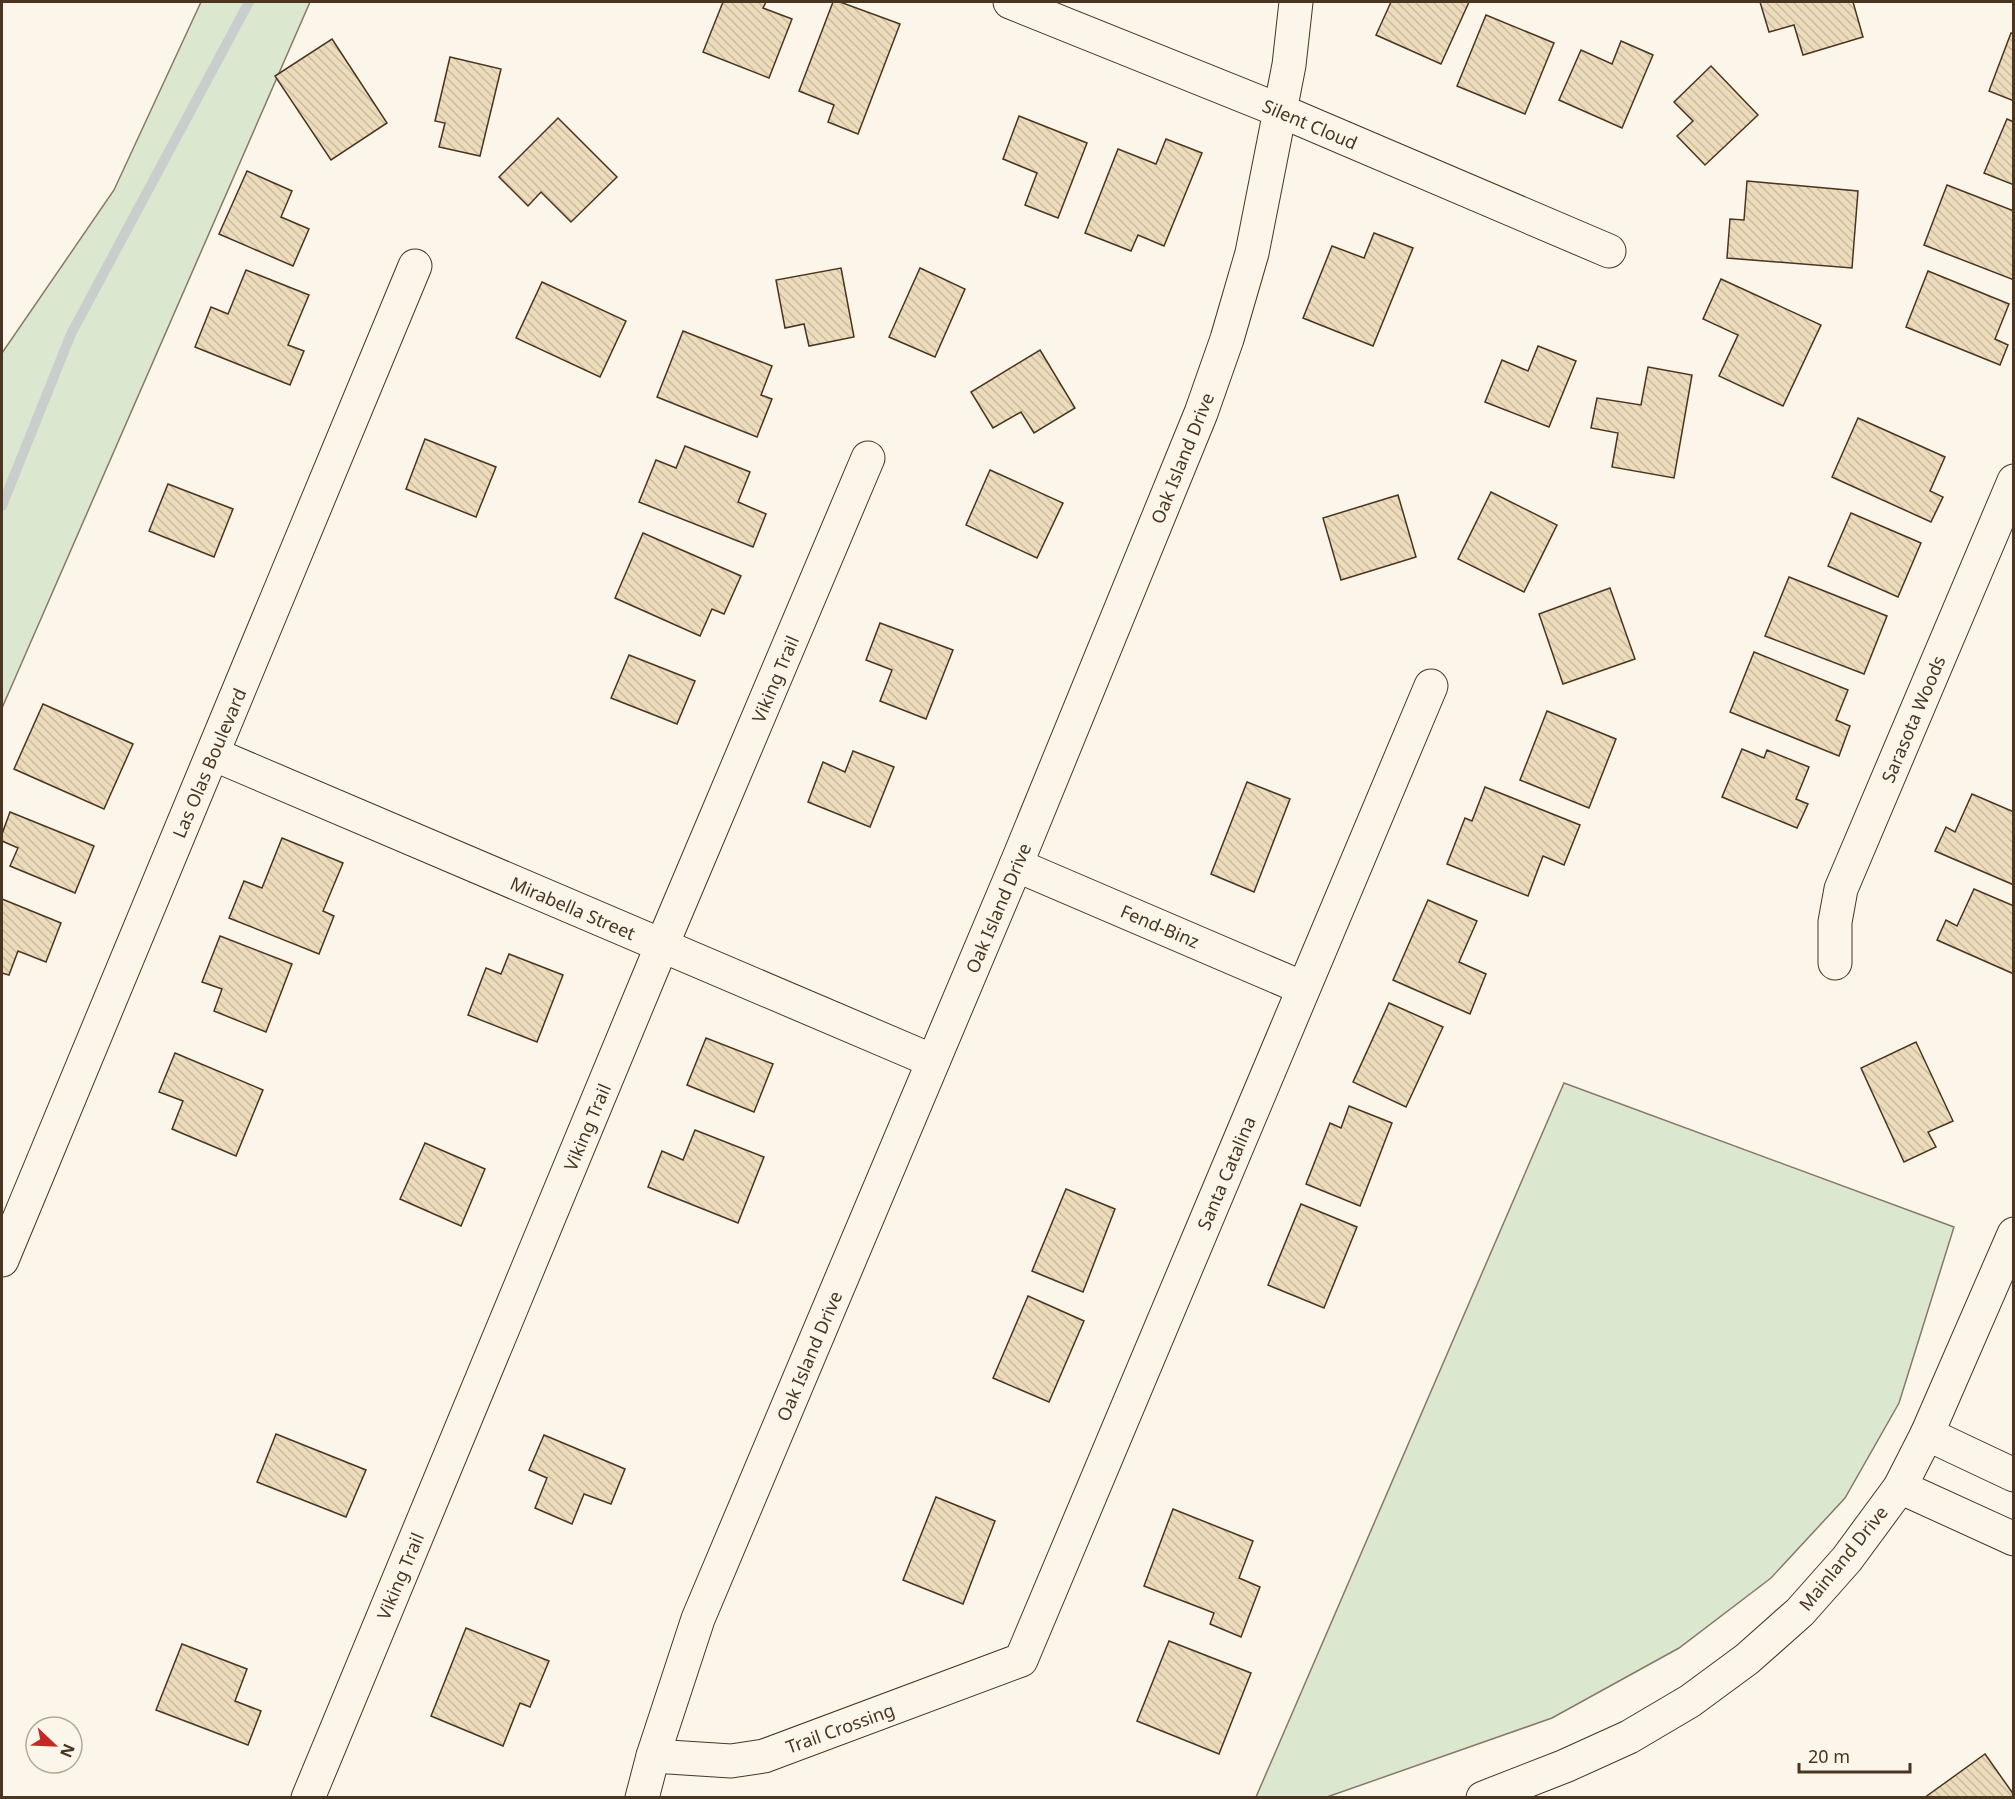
<svg xmlns="http://www.w3.org/2000/svg" width="2015" height="1799" font-family="'Noto Sans',sans-serif">
  <style>
    .green { fill: #dce7d0; stroke: #887966; stroke-width: 1.5 }
    .lines { fill: none; stroke-linecap: round; stroke-linejoin: round }
    .stream { stroke: #c9cecd; stroke-width: 10 }
    .building { fill: url(#building-back-hatch); stroke: #4a3520; stroke-width: 1.5 }
    .minor-casing { stroke: #4a3520; stroke-width: 35 }
    .tertiary-casing { stroke: #4a3520; stroke-width: 35 }
    .secondary-casing { stroke: #4a3520; stroke-width: 35 }
    .minor { stroke: #fbf6e9; stroke-width: 33 }
    .tertiary { stroke: #fbf6e9; stroke-width: 33 }
    .secondary { stroke: #fbf6e9; stroke-width: 33 }
    .labels { text-anchor: middle; dominant-baseline: central; stroke-width: 4.5; stroke-linejoin: round; paint-order: stroke }
    .street-label { font-size: 18px; fill: #4a3520; stroke: #fbf6e9 }
  </style>
  <defs>
    <pattern id="building-back-hatch" width="6" height="6" patternUnits="userSpaceOnUse" patternTransform="scale(1.5)"><rect width="6" height="6" fill="#ecdcbc"/><path d="M-1 5l2 2M0 0l6 6M5-1l2 2" fill="none" stroke="#ccbda1"/></pattern>
  </defs>
  <rect width="100%" height="100%" fill="#fbf6e9"/>
  <g class="green">
    <polygon points="201,2 310,2 2,708 2,353 114,190"/>
    <polygon points="1564,1083 1954,1227 1899,1403 1845,1498 1771,1578 1679,1648 1552,1718 1327,1797 1256,1797"/>
  </g>
  <g class="lines">
    <polyline class="stream" points="2,506 71,334 249,2"/>
  </g>
  <g class="building">
    <polygon points="723,2 766,2 763,8 792,19 769,78 703,52"/>
    <polygon points="833,2 840,2 900,24 858,134 828,122 834,105 799,91"/>
    <polygon points="1391,2 1469,2 1441,64 1376,35"/>
    <polygon points="1760,2 1853,2 1863,37 1803,55 1794,25 1769,32"/>
    <polygon points="1486,15 1554,43 1525,114 1457,86"/>
    <polygon points="2011,33 2014,34 2014,101 1989,91"/>
    <polygon points="332,39 387,123 331,160 275,76"/>
    <polygon points="1621,41 1653,55 1622,128 1559,100 1581,50 1612,64"/>
    <polygon points="450,57 501,69 480,156 439,147 445,123 435,121"/>
    <polygon points="1711,66 1758,115 1705,165 1677,136 1693,121 1674,102"/>
    <polygon points="1019,116 1087,143 1058,218 1025,205 1037,173 1003,159"/>
    <polygon points="558,118 617,177 571,222 541,192 528,206 499,177"/>
    <polygon points="2007,119 2014,122 2014,185 1984,173"/>
    <polygon points="1166,139 1202,153 1164,246 1138,235 1131,251 1085,233 1118,149 1156,164"/>
    <polygon points="247,171 292,191 281,217 309,229 293,266 219,234"/>
    <polygon points="1747,181 1858,191 1852,268 1727,258 1730,219 1744,220"/>
    <polygon points="1947,185 2014,211 2014,280 1924,245"/>
    <polygon points="1374,233 1413,248 1373,346 1303,318 1332,246 1364,258"/>
    <polygon points="841,268 854,337 809,346 804,324 785,328 776,280"/>
    <polygon points="920,268 965,289 935,357 889,337"/>
    <polygon points="246,270 309,295 288,345 304,351 290,385 195,347 211,307 228,314"/>
    <polygon points="1928,271 2009,304 1995,339 2008,345 2000,365 1906,327"/>
    <polygon points="1721,279 1821,325 1783,406 1719,376 1738,335 1703,319"/>
    <polygon points="542,282 626,321 600,377 516,338"/>
    <polygon points="683,331 772,366 761,395 772,399 757,437 657,397"/>
    <polygon points="1538,346 1576,361 1549,427 1485,402 1502,360 1528,371"/>
    <polygon points="1040,350 1075,408 1034,433 1021,412 993,428 971,392"/>
    <polygon points="1648,367 1692,375 1674,478 1612,467 1618,433 1591,428 1597,398 1641,405"/>
    <polygon points="1858,418 1945,457 1930,491 1943,497 1931,522 1832,477"/>
    <polygon points="425,439 496,467 476,517 406,489"/>
    <polygon points="685,446 750,472 738,502 766,514 753,547 639,502 656,460 676,468"/>
    <polygon points="990,470 1063,503 1037,558 966,525"/>
    <polygon points="168,484 233,509 214,557 149,531"/>
    <polygon points="1491,492 1557,525 1524,592 1458,559"/>
    <polygon points="1398,495 1416,557 1341,580 1323,518"/>
    <polygon points="1851,513 1921,543 1898,597 1828,566"/>
    <polygon points="643,533 741,576 724,614 712,609 700,636 615,598"/>
    <polygon points="1789,577 1887,616 1864,674 1765,636"/>
    <polygon points="1610,588 1635,659 1563,684 1539,614"/>
    <polygon points="880,623 953,650 926,719 880,701 892,670 866,660"/>
    <polygon points="1754,652 1848,690 1836,720 1850,726 1839,756 1730,712"/>
    <polygon points="629,655 695,681 677,724 611,698"/>
    <polygon points="43,704 133,744 104,809 14,769"/>
    <polygon points="1547,711 1616,739 1589,808 1520,780"/>
    <polygon points="1742,749 1764,758 1767,750 1809,767 1796,799 1808,804 1797,828 1722,797"/>
    <polygon points="853,751 894,767 870,827 808,802 823,762 845,772"/>
    <polygon points="1247,782 1290,799 1254,892 1211,874"/>
    <polygon points="1485,787 1580,825 1564,865 1543,856 1528,896 1447,864 1465,818 1472,821"/>
    <polygon points="1972,794 2014,812 2014,885 1935,851 1946,827 1955,832"/>
    <polygon points="10,812 94,846 75,893 10,866 18,848 2,841 2,834"/>
    <polygon points="282,838 343,863 323,911 334,916 319,954 229,918 244,881 262,888"/>
    <polygon points="1974,889 2014,906 2014,974 1937,940 1946,920 1957,926"/>
    <polygon points="2,899 61,923 46,962 18,951 9,975 2,973"/>
    <polygon points="1428,900 1477,921 1459,962 1486,974 1470,1014 1393,980"/>
    <polygon points="220,936 292,964 266,1032 214,1011 222,989 202,982"/>
    <polygon points="509,954 563,975 537,1042 468,1015 486,968 501,974"/>
    <polygon points="1389,1003 1443,1027 1406,1107 1353,1082"/>
    <polygon points="706,1038 773,1064 754,1112 687,1085"/>
    <polygon points="1916,1042 1953,1121 1928,1132 1936,1147 1904,1162 1861,1068"/>
    <polygon points="175,1053 263,1090 236,1156 172,1129 183,1101 159,1092"/>
    <polygon points="1349,1106 1392,1123 1360,1206 1306,1184 1330,1123 1341,1128"/>
    <polygon points="695,1130 764,1157 738,1223 648,1187 662,1151 683,1160"/>
    <polygon points="425,1143 485,1169 461,1226 400,1199"/>
    <polygon points="1066,1189 1115,1209 1083,1292 1032,1271"/>
    <polygon points="1301,1204 1357,1227 1324,1308 1268,1285"/>
    <polygon points="1028,1296 1084,1321 1049,1402 993,1378"/>
    <polygon points="276,1434 366,1470 346,1517 257,1482"/>
    <polygon points="544,1435 625,1469 611,1504 584,1494 572,1524 535,1508 547,1478 529,1470"/>
    <polygon points="936,1497 995,1521 963,1604 903,1580"/>
    <polygon points="1173,1509 1253,1541 1239,1578 1260,1587 1241,1637 1210,1624 1214,1613 1144,1586"/>
    <polygon points="466,1628 549,1661 530,1707 520,1703 503,1746 431,1716"/>
    <polygon points="1169,1641 1251,1673 1219,1754 1137,1721"/>
    <polygon points="182,1644 247,1669 235,1701 261,1711 248,1745 156,1710"/>
    <polygon points="1985,1754 2014,1795 2014,1798 1924,1798"/>
  </g>
  <g class="lines">
    <defs>
      <g id="minor">
        <polyline points="1010,2 1281,111 1609,251"/>
        <polyline points="213,754 933,1061"/>
        <polyline points="1016,865 1303,988"/>
        <polyline points="1835,963 1835,922 1841,889 2014,481"/>
        <polyline points="2,1260 415,266"/>
        <polyline points="1927,1434 2014,1475"/>
        <polyline points="1900,1487 2014,1539"/>
        <polyline points="653,1756 731,1761 764,1756 1021,1660 1431,686"/>
        <polyline points="308,1798 662,945 868,458"/>
      </g>
      <polyline id="tertiary" points="642,1798 653,1756 698,1619 1016,865 1201,413 1227,339 1252,253 1289,65 1296,2"/>
      <polyline id="secondary" points="1483,1798 1565,1766 1629,1737 1690,1701 1747,1659 1800,1612 1847,1559 1900,1487 1927,1434 2014,1234"/>
    </defs>
    <use href="#minor" class="minor-casing"/>
    <use href="#tertiary" class="tertiary-casing"/>
    <use href="#secondary" class="secondary-casing"/>
    <use href="#minor" class="minor"/>
    <use href="#tertiary" class="tertiary"/>
    <use href="#secondary" class="secondary"/>
  </g>
  <g class="labels">
    <g class="street-label">
      <text transform="translate(1310 124) rotate(23)">Silent Cloud</text>
      <text transform="translate(1182 458) rotate(-68)">Oak Island Drive</text>
      <text transform="translate(775 679) rotate(-67)">Viking Trail</text>
      <text transform="translate(1913 719) rotate(-67)">Sarasota Woods</text>
      <text transform="translate(209 763) rotate(-67)">Las Olas Boulevard</text>
      <text transform="translate(573 908) rotate(23)">Mirabella Street</text>
      <text transform="translate(998 908) rotate(-67)">Oak Island Drive</text>
      <text transform="translate(1160 926) rotate(23)">Fend-Binz</text>
      <text transform="translate(587 1127) rotate(-67)">Viking Trail</text>
      <text transform="translate(1226 1173) rotate(-67)">Santa Catalina</text>
      <text transform="translate(809 1356) rotate(-67)">Oak Island Drive</text>
      <text transform="translate(1843 1558) rotate(-51)">Mainland Drive</text>
      <text transform="translate(400 1576) rotate(-67)">Viking Trail</text>
      <text transform="translate(840 1728) rotate(-20)">Trail Crossing</text>
    </g>
  </g>
  <rect width="2015" height="1799" fill="none" stroke="#4a3520" stroke-width="6"/>
  <g transform="translate(54 1745) rotate(113)"><circle r="28" fill="#fbf6e9" stroke="#b4a999" stroke-width="1.5"/>
  <path d="M0-4.5L10 22L0 15L-10 22Z" fill="#c62828"/>
  <text y="-9" font-size="16" font-weight="bold" text-anchor="middle" fill="#4a3520">N</text>
  </g>
  <path d="M1799 1763v9h111v-9" fill="none" stroke="#4a3520" stroke-width="3"/>
  <text x="1808" y="1763" font-size="18" fill="#4a3520" stroke="#fbf6e9" stroke-width="4.5" paint-order="stroke">20 m</text>
</svg>
